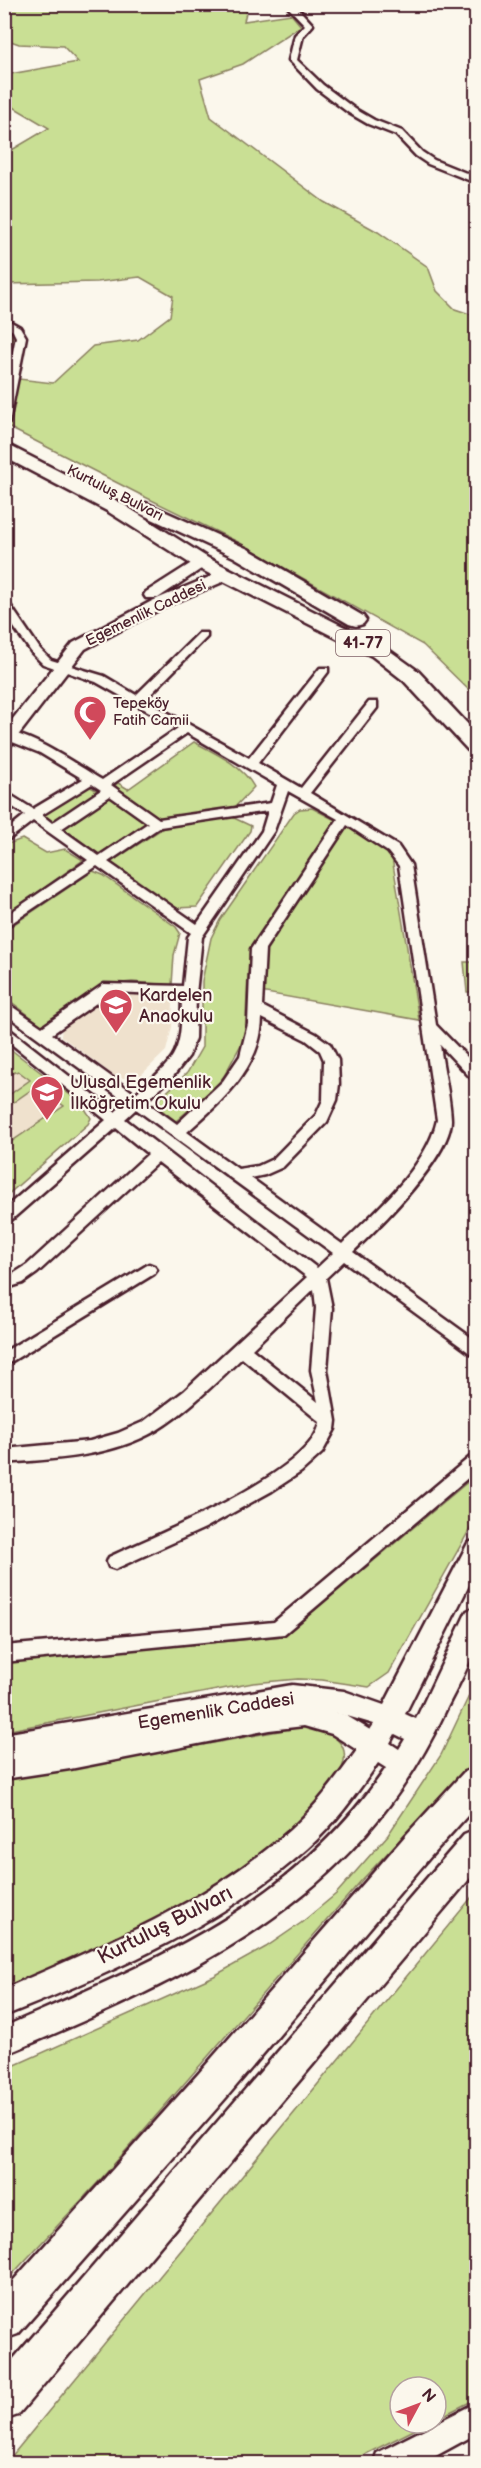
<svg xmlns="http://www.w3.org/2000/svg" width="481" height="2468" font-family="'Balsamiq Sans',sans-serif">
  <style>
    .built { fill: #efe1cd }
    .green { fill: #c9df94; stroke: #8a7f60; stroke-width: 1.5 }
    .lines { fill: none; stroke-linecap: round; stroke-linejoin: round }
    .street-casing { stroke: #4a1f2b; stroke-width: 5 }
    .secondary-casing { stroke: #4a1f2b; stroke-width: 5 }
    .highway-casing { stroke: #4a1f2b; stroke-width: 5 }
    .street { fill: #fbf7ec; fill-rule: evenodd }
    .secondary { fill: #fbf7ec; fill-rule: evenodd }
    .highway { fill: #fbf7ec; fill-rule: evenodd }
    .labels { text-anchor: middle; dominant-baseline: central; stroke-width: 4.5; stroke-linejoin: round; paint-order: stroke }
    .far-street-label { font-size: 15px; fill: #4a1f2b; stroke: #fbf7ec }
    .far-poi-label { font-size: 15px; fill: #4a1f2b; stroke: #fbf7ec; text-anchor: start }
    .shield { fill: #fbf7ec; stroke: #7f6065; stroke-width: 1.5 }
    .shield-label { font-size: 16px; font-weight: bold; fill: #4a1f2b }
    .poi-label { font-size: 18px; fill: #4a1f2b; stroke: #fbf7ec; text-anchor: start }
    .street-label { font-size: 18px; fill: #4a1f2b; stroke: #fbf7ec }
    .near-street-label { font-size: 21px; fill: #4a1f2b; stroke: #fbf7ec }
  </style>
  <rect width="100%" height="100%" fill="#fbf7ec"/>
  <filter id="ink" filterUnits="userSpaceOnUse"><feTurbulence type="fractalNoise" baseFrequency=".0167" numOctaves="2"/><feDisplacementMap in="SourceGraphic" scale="12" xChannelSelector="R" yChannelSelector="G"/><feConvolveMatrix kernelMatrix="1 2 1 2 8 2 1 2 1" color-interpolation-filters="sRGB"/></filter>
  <g filter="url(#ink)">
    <g class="built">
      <polygon points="113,992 169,996 173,1000 172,1027 166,1051 138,1078 117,1078 61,1036 62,1027"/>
      <polygon points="4,1045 82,1104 91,1118 88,1124 5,1197"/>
    </g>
    <g class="green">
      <polygon points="248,4 244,21 291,14 301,26 243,64 200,79 211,117 324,202 378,232 428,267 437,291 455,309 476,316 476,697 423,645 238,542 143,496 8,427 19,379 53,383 93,346 138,340 170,316 173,296 140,277 97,282 5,284 5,154 49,128 5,102 5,75 78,62 63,46 19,44 5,39 5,5"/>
      <polygon points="5,325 11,328 15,341 5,400"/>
      <path d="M194,742C215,753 242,765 254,787L234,808L159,819L112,788L118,783L128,789Z"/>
      <polygon points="89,786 99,792 54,822 43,815"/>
      <polygon points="110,795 148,822 99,854 62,827"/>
      <polygon points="312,808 337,821 252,947 248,974 245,1037 224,1076 217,1085 176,1121 154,1104 187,1073 202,1047 202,981 211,938 220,920 294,813 300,809"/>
      <polygon points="232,817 251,826 250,831 197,907 175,908 111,862 163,828"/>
      <polygon points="346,825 384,849 392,858 419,1020 260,992 263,953"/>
      <polygon points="22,839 46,853 65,849 83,860 12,911 8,912 5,909 5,845"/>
      <polygon points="93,871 103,875 176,927 180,933 174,955 172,985 132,982 104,985 44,1027 5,997 4,931"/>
      <polygon points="464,962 476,962 476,992 467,992"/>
      <polygon points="5,1045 82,1104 91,1118 88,1124 5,1197 5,1146 64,1106 48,1094 44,1096 34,1088 5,1108 5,1098 30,1080 18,1071 13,1073 5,1067"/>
      <polygon points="476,1475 476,1518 389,1673 369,1687 322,1680 298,1679 253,1683 5,1731 5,1662 284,1636"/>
      <polygon points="476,1681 476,1759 361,1881 101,2179 5,2282 4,2070 214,1976 266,1947 301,1923 336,1894 388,1835 441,1755"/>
      <path d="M301,1727C406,1740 292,1829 260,1856C245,1868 231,1883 214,1893C194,1905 170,1914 148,1924C100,1947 52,1970 5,1993L4,1777L76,1768Z"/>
      <polygon points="476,1892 476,2399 436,2419 436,2387 400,2387 400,2423 428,2423 348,2463 6,2463"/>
    </g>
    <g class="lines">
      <defs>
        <g id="street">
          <polygon points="285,4 294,4 313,25 303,36 297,60 323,85 355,109 374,120 402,131 422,152 434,160 476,177 476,183 428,164 416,156 396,135 368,124 349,113 317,89 289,60 295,35 305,25"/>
          <polygon points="4,318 20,327 26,337 9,423 4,426 4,395 16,337 13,331 4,325"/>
          <path d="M4,601L8,602L40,649L51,660L104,676L136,695L199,633H207V637L145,700L249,758L320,668H328V672L258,763L301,788L369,702H377V708L310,793L398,846L411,865L436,1025L476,1066V1079L471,1078L440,1045C443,1069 450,1095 451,1119C452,1155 379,1227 353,1252L476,1341V1355L470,1353L344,1261L326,1278L332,1308L327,1370L336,1421L335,1429L322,1453L301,1472L272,1491L205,1528L115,1569L109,1567L107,1562L109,1557C154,1536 313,1472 320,1422L242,1358C215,1383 188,1411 157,1430C111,1457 56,1459 4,1463V1449L90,1441L118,1433L143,1422L184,1391L307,1277L158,1162L37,1273L23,1283L4,1289V1277L13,1274L27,1265L148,1154L116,1128L9,1222L4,1224V1209L106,1120L4,1038V1025L115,1112L126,1102L4,1013V1001L42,1027L104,984L183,986L188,937L191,933L97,866L4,928V917L88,860L33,821L4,843V832L25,815L4,801V791L33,809L83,779L40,753L5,739V733C25,729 83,769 102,780L178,728L96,682L43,664L32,653L4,613ZM187,733L277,785L271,803L159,819L111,785ZM92,784L101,790L52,823L42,815ZM288,791L338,819L251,949L248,1024L240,1056L223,1081L177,1124L145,1101L171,1079L189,1056L195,1038L196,994L202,937L274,831ZM110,796L148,823L99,856L61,829ZM268,811L262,831L197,924L108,862L160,827ZM347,825L388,852L399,866L437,1120C427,1166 375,1212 342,1244L251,1178L265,1175L283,1167L327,1122L337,1100L339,1084L338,1060L330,1044L316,1034L262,1006L265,949ZM112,992L182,995C181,1054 180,1055 135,1094L52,1034ZM262,1018L306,1040L320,1051L324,1060L323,1100L316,1115L273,1159L258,1166L238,1169L187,1132C222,1101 261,1068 262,1018ZM136,1109L333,1253L317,1268L125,1119ZM314,1289L316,1308L311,1370L318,1402L252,1349Z"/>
          <polygon points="149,1264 154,1266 157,1270 154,1274 4,1366 4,1352"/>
          <polygon points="476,1455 476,1471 284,1634 4,1662 4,1646 274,1622 470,1457"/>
        </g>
        <g id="secondary">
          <polygon points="201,557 209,562 207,565 158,598 146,598 144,595 146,592"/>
          <polygon points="226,570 232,572 234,575 232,578 164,607 85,649 10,746 4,747 4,730 73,643 152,601"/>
          <path d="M476,1540V1571L405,1714L416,1719L467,1611L476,1607C477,1617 479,1633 476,1643C472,1662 453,1695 444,1714C355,1904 188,1978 4,2055V2027C153,1961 290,1909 386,1768L378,1763C357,1793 336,1823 308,1848C222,1925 111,1973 4,2016V1989C104,1945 208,1903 290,1830C316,1807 337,1778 357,1750L332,1734L304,1726L269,1730L70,1769L4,1779V1734L292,1685L344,1691L384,1705L468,1543ZM327,1710L374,1724L370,1730L347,1716ZM395,1734L405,1739L399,1749L390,1743Z"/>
          <polygon points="476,2403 476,2434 421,2464 373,2464 377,2453"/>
        </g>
        <g id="highway">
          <polygon points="4,443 121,503 208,558 386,648 418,671 476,733 476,752 468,750 404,681 372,656 194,566 107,511 4,457"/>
          <polygon points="146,503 248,549 363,616 366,620 363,624 356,626 349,624 234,557 139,513 136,509 139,505"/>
          <polygon points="476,1768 476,1806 431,1856 225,2099 18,2334 4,2339 4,2291 199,2073 407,1834 464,1772"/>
          <polygon points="476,1830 476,1871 18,2415 4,2420 4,2370 464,1835"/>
        </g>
      </defs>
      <use href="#street" class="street-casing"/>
      <use href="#secondary" class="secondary-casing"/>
      <use href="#highway" class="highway-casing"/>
      <use href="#street" class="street"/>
      <use href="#secondary" class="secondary"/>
      <use href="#highway" class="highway"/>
    </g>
  </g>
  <defs>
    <symbol id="mosque-pin" viewBox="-11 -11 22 30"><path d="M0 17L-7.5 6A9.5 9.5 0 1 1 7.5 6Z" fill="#d1495b" stroke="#fbf7ec"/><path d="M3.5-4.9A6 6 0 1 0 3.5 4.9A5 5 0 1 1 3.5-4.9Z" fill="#fff"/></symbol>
    <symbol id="school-pin" viewBox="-11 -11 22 30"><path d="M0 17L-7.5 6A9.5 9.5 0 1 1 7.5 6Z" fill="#d1495b" stroke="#fbf7ec"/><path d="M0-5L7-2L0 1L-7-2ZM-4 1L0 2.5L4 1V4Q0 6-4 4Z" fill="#fff"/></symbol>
  </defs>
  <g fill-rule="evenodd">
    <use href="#mosque-pin" x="71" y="693" width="38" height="52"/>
    <use href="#school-pin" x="97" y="986" width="38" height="52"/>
    <use href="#school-pin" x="28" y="1073" width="38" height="52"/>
  </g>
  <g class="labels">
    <g class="far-street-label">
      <text transform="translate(115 493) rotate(27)">Kurtuluş Bulvarı</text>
      <text transform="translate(146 613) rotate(-26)">Egemenlik Caddesi</text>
    </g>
    <g class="far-poi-label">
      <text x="113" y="703">Tepeköy<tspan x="113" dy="17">Fatih Camii</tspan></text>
    </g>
    <rect class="shield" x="336" y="630" width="54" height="26" rx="4.5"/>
    <g class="shield-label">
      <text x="363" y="643">41-77</text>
    </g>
    <g class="poi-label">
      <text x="139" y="995">Kardelen<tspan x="139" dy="21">Anaokulu</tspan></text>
      <text x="70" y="1082">Ulusal Egemenlik<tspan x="70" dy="21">İlköğretim Okulu</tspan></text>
    </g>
    <g class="street-label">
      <text transform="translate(216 1711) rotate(-9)">Egemenlik Caddesi</text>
    </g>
    <g class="near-street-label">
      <text transform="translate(165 1925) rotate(-27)">Kurtuluş Bulvarı</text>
    </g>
  </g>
  <rect width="481" height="2468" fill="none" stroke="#fbf7ec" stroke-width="24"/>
  <rect x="12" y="12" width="457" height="2444" fill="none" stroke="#4a1f2b" stroke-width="2" filter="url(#ink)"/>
  <g transform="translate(418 2405) rotate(49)"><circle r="28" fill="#fbf7ec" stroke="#b4a19f" stroke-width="1.5"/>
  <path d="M0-4.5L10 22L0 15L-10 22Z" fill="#d1495b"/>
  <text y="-9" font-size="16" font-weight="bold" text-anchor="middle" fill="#4a1f2b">N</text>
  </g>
</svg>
